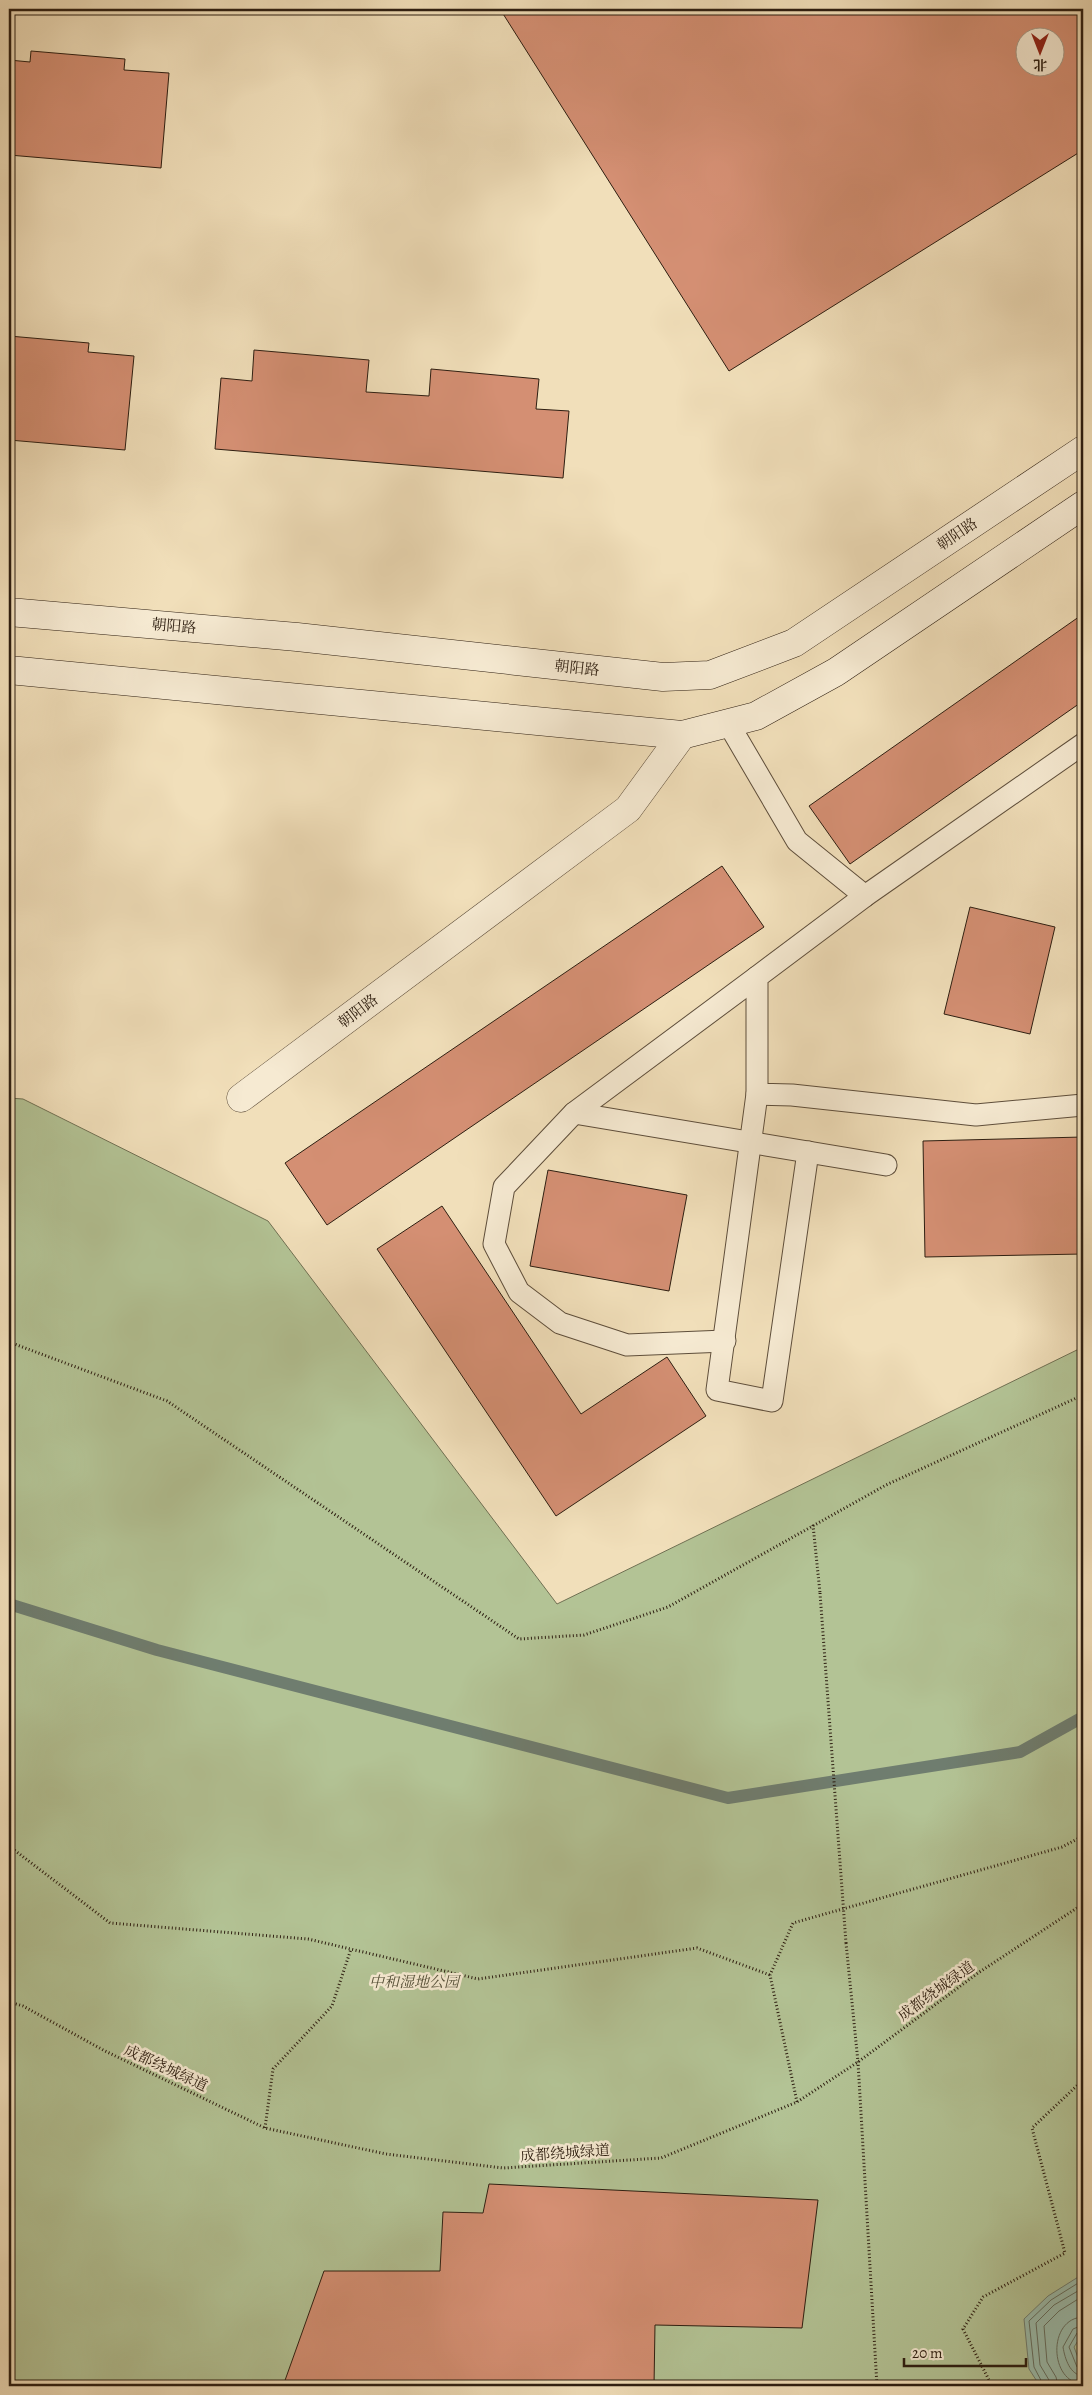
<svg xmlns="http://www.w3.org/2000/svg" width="1092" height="2395" font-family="Alegreya,'Noto Serif SC',serif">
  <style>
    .green { fill: #b3c395; stroke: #707053 }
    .water { fill: #9bbdad; stroke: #6f7d6f }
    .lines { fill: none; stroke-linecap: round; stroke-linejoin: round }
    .shore { stroke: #646e5f; stroke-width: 1 }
    .stream { stroke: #6f7d6f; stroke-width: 12 }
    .building { fill: #d48f73; stroke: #2d1e11; fill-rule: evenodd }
    .service-casing { stroke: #5e4e3b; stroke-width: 23 }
    .minor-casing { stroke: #5e4e3b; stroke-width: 29 }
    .secondary-casing { stroke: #2d1e11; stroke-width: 29 }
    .path { stroke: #2d1e11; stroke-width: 3; stroke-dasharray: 1 2.5; stroke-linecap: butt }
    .service { stroke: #f6ead2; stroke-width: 21 }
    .minor { stroke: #f6ead2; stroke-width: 28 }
    .secondary { stroke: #f6ead2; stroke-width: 28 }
    .path-bridge { stroke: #2d1e11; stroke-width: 3; stroke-dasharray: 1 2.5; stroke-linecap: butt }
    .labels { text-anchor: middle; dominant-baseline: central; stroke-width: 5; stroke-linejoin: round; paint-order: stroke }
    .street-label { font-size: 15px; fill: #2d1e11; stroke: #f6ead2 }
    .park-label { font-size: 15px; font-style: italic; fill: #555039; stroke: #f6ead2 }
  </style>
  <rect width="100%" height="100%" fill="#f1dfba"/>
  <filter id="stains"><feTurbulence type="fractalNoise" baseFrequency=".004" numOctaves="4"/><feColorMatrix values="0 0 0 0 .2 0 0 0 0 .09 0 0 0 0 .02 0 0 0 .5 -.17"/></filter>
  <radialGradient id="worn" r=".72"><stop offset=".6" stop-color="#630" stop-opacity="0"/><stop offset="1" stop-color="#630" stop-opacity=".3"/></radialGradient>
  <polygon class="green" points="9,1098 23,1099 268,1221 557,1604 1083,1347 1083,2386 9,2386"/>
  <polygon class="water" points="1083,2274 1083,2333 1074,2347 1083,2371 1083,2386 1040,2386 1029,2369 1024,2319 1048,2296"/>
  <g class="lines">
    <g class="shore">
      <path d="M1083,2317C1047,2318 1049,2383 1083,2384"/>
      <path d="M1083,2325L1073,2329L1063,2347C1065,2359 1070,2375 1083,2376"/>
      <polyline points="1083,2331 1077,2333 1069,2347 1077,2367 1083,2370"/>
      <polyline points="1044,2386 1034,2367 1029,2321 1051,2300 1083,2280"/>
      <polyline points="1050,2386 1049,2380 1040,2365 1036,2323 1054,2305 1083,2288"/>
      <polyline points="1058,2386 1056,2377 1047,2362 1044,2326 1059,2311 1083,2296"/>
    </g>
    <polyline class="stream" points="9,1604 157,1650 728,1798 1020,1752 1083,1717"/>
  </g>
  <g class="building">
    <path d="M500,9H1083V150L729,371ZM1024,38H1054V68H1024Z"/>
    <polygon points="31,51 125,59 124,70 169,73 161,168 9,155 9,60 30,62"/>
    <polygon points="9,336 89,343 88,352 134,356 125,450 9,440"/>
    <polygon points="254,350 369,360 366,392 429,396 431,369 539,379 536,409 569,411 563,478 215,449 221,378 252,381"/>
    <polygon points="1083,614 1083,701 850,864 809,806"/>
    <polygon points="722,866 764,927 327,1225 285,1163"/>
    <polygon points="970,907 1055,927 1030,1034 944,1014"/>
    <polygon points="1083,1137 1083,1254 925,1257 923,1141"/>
    <polygon points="548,1170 687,1195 669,1291 530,1266"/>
    <polygon points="442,1206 581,1414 667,1357 706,1416 556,1516 377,1249"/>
    <polygon points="489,2184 818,2200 802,2328 655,2325 654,2386 283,2386 324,2271 440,2271 443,2212 483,2213"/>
  </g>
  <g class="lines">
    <defs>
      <g id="service">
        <polyline points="728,723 797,841 865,896"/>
        <polyline points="1083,744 865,896 757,977 757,1094 792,1095 976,1115 1083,1105"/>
        <polyline points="757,1094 717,1390 772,1401 808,1152"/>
        <polyline points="574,1113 886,1165"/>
        <polyline points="725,1341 627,1345 560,1323 519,1292 494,1244 504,1187 574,1113 757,977"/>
      </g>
      <polyline id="minor" points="241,1098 628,809 682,735"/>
      <g id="secondary">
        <polyline points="9,612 297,637 663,677 710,675 794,643 1083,450"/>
        <polyline points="9,670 682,735 756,716 836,672 1083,505"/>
      </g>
    </defs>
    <use href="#service" class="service-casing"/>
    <use href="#minor" class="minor-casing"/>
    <use href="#secondary" class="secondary-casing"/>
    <g class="path">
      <polyline points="9,1342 167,1401 519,1639 584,1635 668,1607 886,1485 1083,1395"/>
      <polyline points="813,1525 820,1593"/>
      <polyline points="9,1846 110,1923 308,1939 478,1979 697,1948 770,1975"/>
      <polyline points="1081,1906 1083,1916"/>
      <polyline points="846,1943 858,2062 877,2386"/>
      <polyline points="9,2002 23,2006 105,2051 265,2128 386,2154 503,2168 661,2158 797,2102 858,2062 978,1973 1083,1904"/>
      <polyline points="797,2102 770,1975 793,1923 1062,1847 1083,1836"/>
      <polyline points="265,2128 273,2069 332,2006 351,1949"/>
      <polyline points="992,2386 963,2329 983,2297 1065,2253 1032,2128 1083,2080"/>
    </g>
    <use href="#service" class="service"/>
    <use href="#minor" class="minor"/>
    <use href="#secondary" class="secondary"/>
    <polyline class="path-bridge" points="820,1593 846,1943"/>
  </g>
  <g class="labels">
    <g class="street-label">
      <text transform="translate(957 534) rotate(-34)">朝阳路</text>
      <text transform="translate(174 626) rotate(5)">朝阳路</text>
      <text transform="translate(577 668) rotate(6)">朝阳路</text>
      <text transform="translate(358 1011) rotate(-37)">朝阳路</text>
      <text transform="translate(936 1991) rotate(-36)">成都绕城绿道</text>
      <text transform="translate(166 2068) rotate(25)">成都绕城绿道</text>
      <text transform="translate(565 2153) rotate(-4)">成都绕城绿道</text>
    </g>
    <g class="park-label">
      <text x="414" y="1982">中和湿地公园</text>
    </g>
  </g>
  <rect width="1092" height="2395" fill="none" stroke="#f1dfba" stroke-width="30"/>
  <rect x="10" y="10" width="1072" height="2375" fill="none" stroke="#2d1e11" stroke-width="2.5"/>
  <rect x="15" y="15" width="1062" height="2365" fill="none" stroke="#2d1e11"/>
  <g transform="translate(1040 52) rotate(180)"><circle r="24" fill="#f6ead2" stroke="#a69885"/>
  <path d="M0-4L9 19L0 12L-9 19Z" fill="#8f2418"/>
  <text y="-8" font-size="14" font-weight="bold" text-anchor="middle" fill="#2d1e11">北</text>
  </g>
  <path d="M904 2358v8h122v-8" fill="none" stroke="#2d1e11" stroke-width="2.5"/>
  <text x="912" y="2358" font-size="15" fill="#2d1e11" stroke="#f6ead2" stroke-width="4" paint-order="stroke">20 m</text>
  <rect width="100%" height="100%" filter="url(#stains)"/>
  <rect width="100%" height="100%" fill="url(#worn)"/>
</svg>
